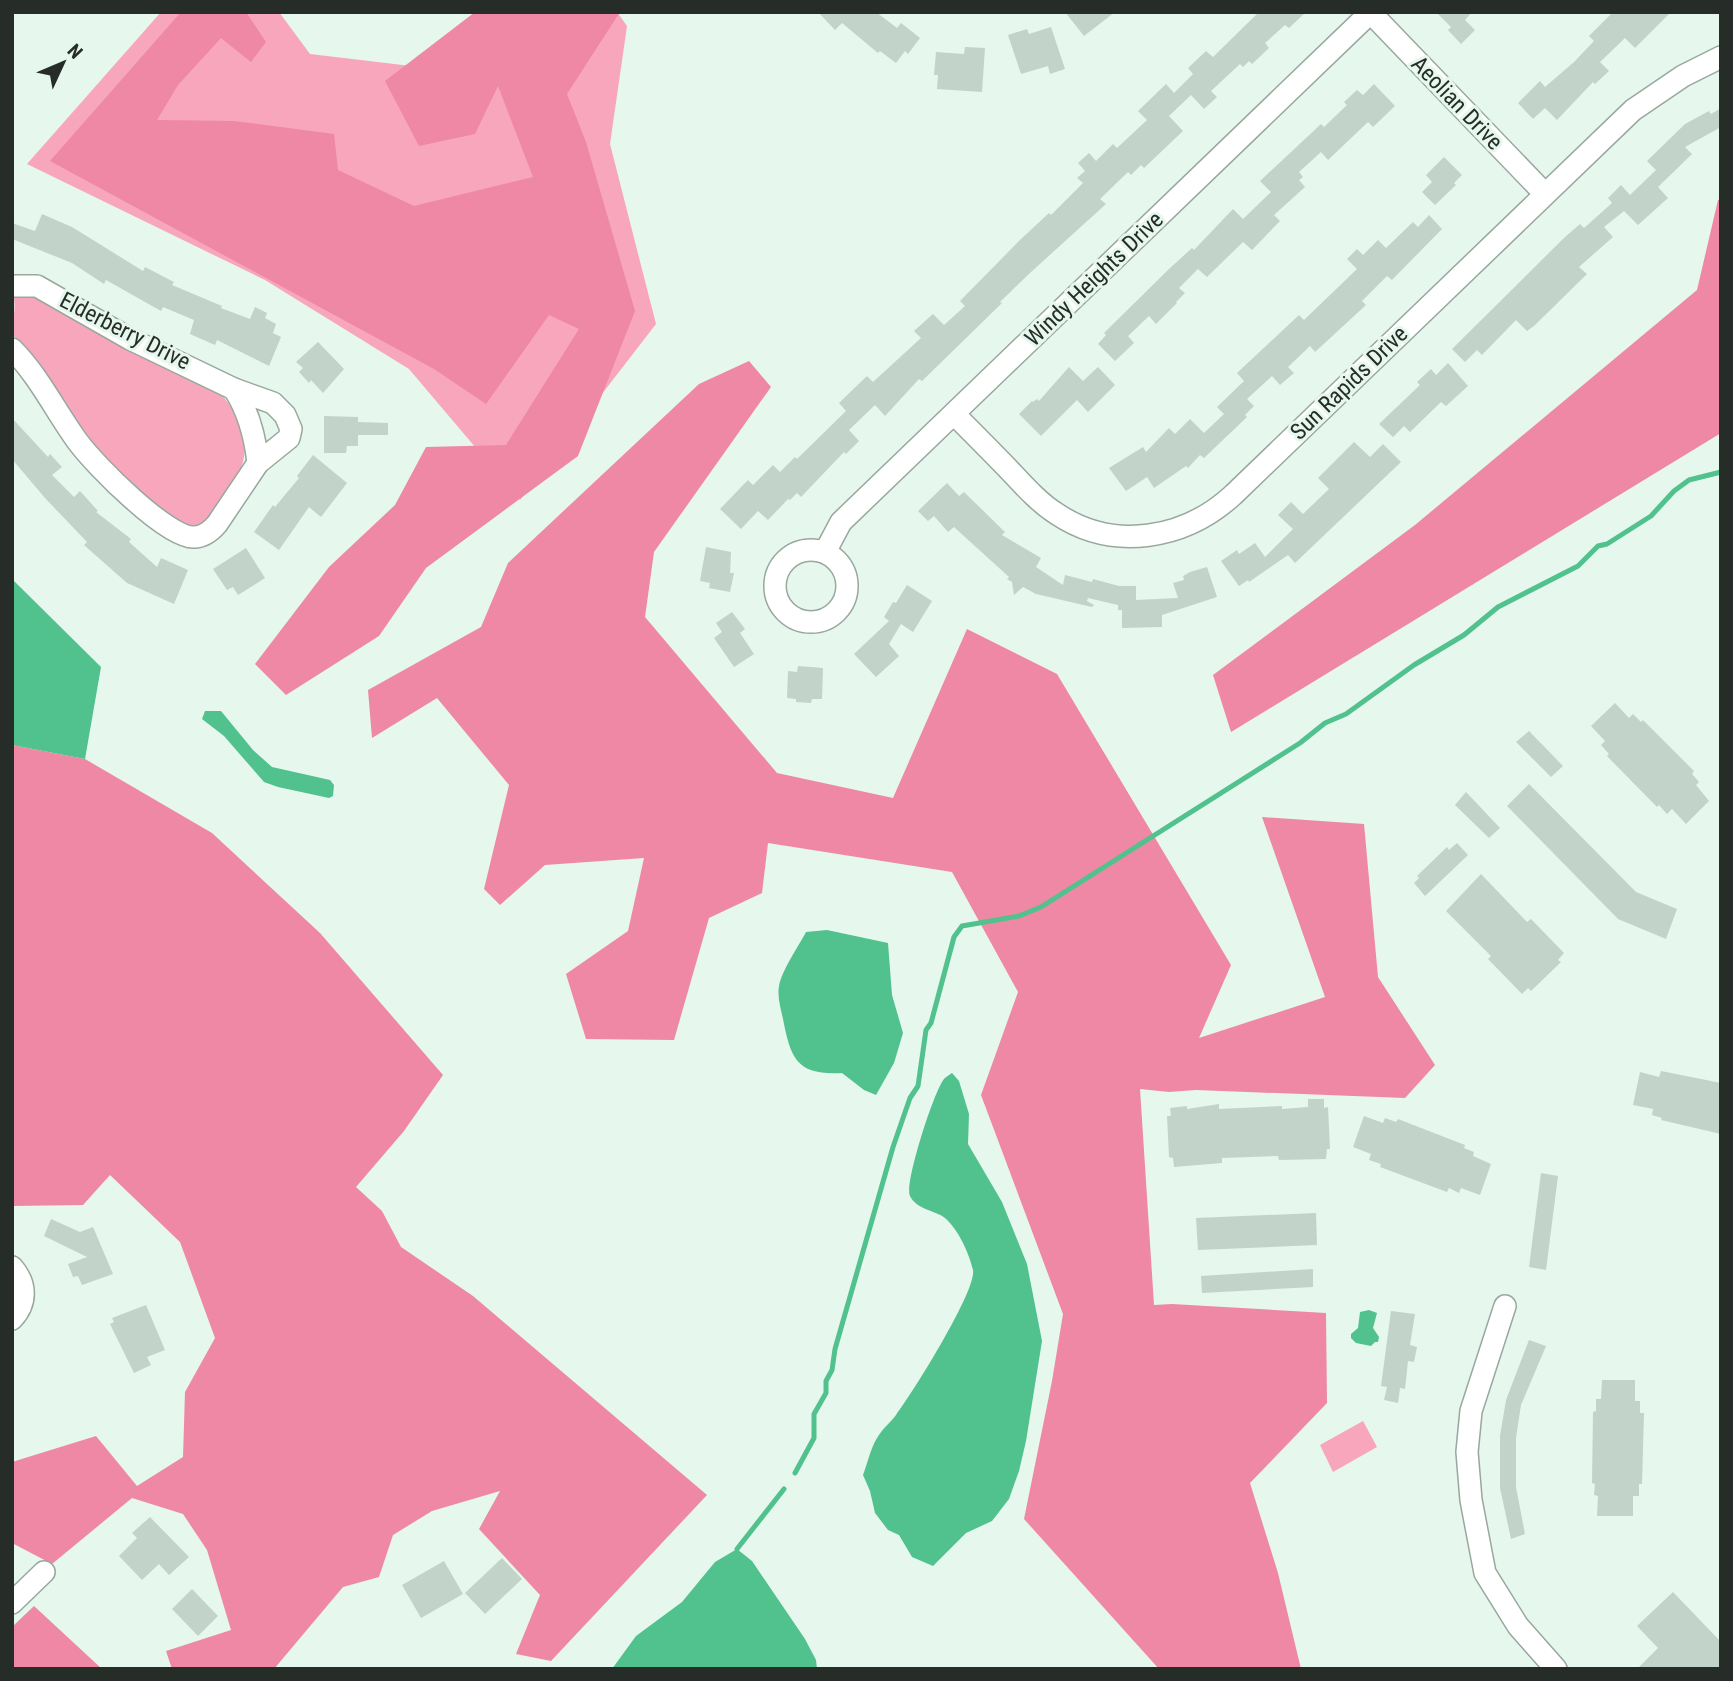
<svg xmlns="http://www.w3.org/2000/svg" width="1733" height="1681" font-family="'Roboto Condensed',sans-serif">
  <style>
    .green { fill: #f8a6bb }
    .forest { fill: #ee88a4 }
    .water { fill: #51c18e }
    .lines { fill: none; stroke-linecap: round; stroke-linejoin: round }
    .stream { stroke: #51c18e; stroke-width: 5 }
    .building { fill: #c2d3ca }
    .minor-casing { stroke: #98a89f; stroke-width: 24 }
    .minor { stroke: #fff; stroke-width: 21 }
    .labels { text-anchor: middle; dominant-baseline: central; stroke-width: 6; stroke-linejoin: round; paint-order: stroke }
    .street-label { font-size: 23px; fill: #262c28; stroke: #e6f7ed }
  </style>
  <rect width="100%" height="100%" fill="#e6f7ed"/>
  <g class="green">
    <polygon points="161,12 279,12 310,54 411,66 617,12 627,26 610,144 656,324 520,500 409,369 265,280 27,164"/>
    <path d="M13,294C50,293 78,324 109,340C147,359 185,376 222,395C266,449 239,479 204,526L191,528L181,524C155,503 125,483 103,456C70,418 49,370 12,334C12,319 17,309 13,294Z"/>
    <polygon points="1363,1421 1377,1447 1333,1472 1320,1445"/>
  </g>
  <g class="forest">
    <polygon points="181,12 246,12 266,42 251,62 221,38 178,85 157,120 234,121 334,134 338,170 414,206 533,177 498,86 475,134 419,146 385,81 475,12 620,12 567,94 586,142 635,311 578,456 426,568 379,636 286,695 255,664 329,567 395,505 426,447 506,445 579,329 549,315 486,404 434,369 50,161"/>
    <polygon points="1721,199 1721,433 1231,732 1213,675 1415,525 1697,290 1718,200"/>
    <polygon points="749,361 771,387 654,552 645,617 777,773 893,798 967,629 1057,674 1231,965 1199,1038 1325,997 1262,817 1364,824 1378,977 1435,1065 1405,1098 1196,1090 1169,1092 1140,1089 1154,1305 1172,1304 1326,1313 1327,1403 1250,1483 1278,1573 1301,1669 1159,1669 1024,1519 1052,1381 1063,1314 981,1095 1018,992 952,872 768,843 762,893 709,918 674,1040 586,1039 566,974 628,931 644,858 545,865 500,905 484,889 509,785 437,698 372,738 368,690 481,627 508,563 699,384"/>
    <polygon points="12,745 85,759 212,833 320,933 443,1075 404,1131 356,1187 382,1211 401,1247 473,1296 707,1495 551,1661 516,1654 540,1595 479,1529 500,1491 432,1511 393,1535 379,1577 343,1587 274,1669 172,1669 166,1651 231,1630 207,1550 183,1514 132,1498 52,1564 12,1543 12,1462 96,1436 137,1486 183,1457 185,1392 215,1338 180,1242 110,1175 83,1205 12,1206"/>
    <polygon points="34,1606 102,1669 12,1669 12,1627"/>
  </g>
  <g class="water">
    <polygon points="12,579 101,667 85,759 12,745"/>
    <polygon points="205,711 221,711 253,750 272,767 330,780 334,785 333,796 329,798 278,787 264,782 224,736 202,719"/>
    <path d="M827,930L888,943L892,995L903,1033L894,1063L876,1095L864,1090L842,1073C797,1075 791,1060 783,1019C781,1009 777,997 779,986C782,970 798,947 806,932Z"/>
    <path d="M952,1073L959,1081L969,1114L968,1144L1002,1202L1027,1264L1042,1341L1026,1441L1019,1471L1009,1499L992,1521L966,1533L933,1566L912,1557L899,1535L888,1530L875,1513L870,1491L863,1475C868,1462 871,1446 879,1435C884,1427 891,1422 896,1415C912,1394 977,1290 973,1270C969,1253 958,1229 945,1218C935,1210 917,1210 910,1196C904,1184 934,1091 944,1079C944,1078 952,1073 952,1073Z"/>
    <polygon points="1369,1310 1377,1313 1373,1328 1379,1337 1378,1342 1375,1342 1371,1346 1356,1343 1351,1338 1351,1334 1358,1328 1360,1312"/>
    <polygon points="737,1549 752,1561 805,1639 816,1660 817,1669 612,1669 636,1636 682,1602 715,1562"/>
  </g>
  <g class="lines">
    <g class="stream">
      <polyline points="795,1473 814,1438 814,1414 826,1393 826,1381 832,1370 835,1349 893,1147 910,1098 918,1086 926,1030 931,1023 954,937 962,926 1019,916 1041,907 1300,743 1325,723 1346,714 1414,665 1464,635 1498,607 1578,566 1598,546 1607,544 1651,516 1674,491 1689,480 1721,472"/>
      <polyline points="737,1549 784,1489"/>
    </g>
  </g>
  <g class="building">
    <polygon points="818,12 876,12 897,28 901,23 920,38 908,54 905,51 896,63 880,51 878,53 842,23 835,30"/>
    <polygon points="1065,12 1115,12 1084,36"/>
    <polygon points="1259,12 1306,12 1289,28 1285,25 1265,43 1269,48 1252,64 1249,61 1243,67 1240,64 1211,91 1217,97 1204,109 1191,95 1169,116 1183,131 1144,168 1141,165 1131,175 1128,172 1100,199 1106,204 1031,272 1000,302 1002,303 922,381 919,379 885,416 875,405 849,430 859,441 846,454 844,452 801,497 797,493 790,500 788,499 768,520 758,511 741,529 720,509 748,480 753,485 773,465 780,472 795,457 797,459 846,411 839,403 867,376 873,382 921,338 914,331 933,314 944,325 965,306 960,301 1021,239 1049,213 1051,215 1083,183 1077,178 1085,171 1078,163 1089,153 1096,161 1113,144 1117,148 1147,120 1138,111 1166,84 1174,93 1193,74 1188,68 1206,51 1213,57"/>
    <polygon points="1436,12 1472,12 1465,20 1475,30 1461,44 1448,30 1451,27"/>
    <polygon points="1613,12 1671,12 1635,48 1625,38 1600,62 1609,71 1595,84 1593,82 1557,120 1545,108 1533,119 1518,103 1540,81 1545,87 1574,62 1594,41 1589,36"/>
    <polygon points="1051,27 1065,69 1050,74 1048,66 1021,74 1008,35 1027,29 1029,34"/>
    <polygon points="965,47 985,48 982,92 937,89 938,75 934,75 936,52 964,54"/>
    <polygon points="1374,84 1395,106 1373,127 1368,122 1328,160 1321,152 1299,172 1303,177 1299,180 1305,187 1274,215 1280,221 1252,250 1243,242 1207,277 1198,269 1179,288 1185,293 1176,302 1177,303 1156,324 1149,316 1128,336 1134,343 1115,361 1098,344 1106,335 1104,333 1169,269 1192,248 1194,250 1233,209 1243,219 1271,192 1260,181 1321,124 1324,127 1347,105 1344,102 1357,90 1363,95"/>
    <polygon points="1721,108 1721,127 1685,147 1692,154 1658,187 1668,198 1638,225 1624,211 1604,227 1613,237 1579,267 1587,274 1534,326 1527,331 1516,320 1482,355 1477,350 1465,362 1452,349 1565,237 1580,224 1584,228 1612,203 1608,198 1621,185 1630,195 1656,170 1647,161 1685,124 1709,111 1711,114"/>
    <polygon points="1444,157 1462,175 1454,183 1456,185 1435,205 1422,192 1432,182 1426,175"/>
    <polygon points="42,214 72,227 143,271 145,267 174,282 172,285 222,306 221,308 250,319 255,307 267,313 265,318 276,324 273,333 281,337 269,366 217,340 215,345 190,334 194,320 163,307 161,311 106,280 104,284 72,263 12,239 12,223 35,231"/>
    <polygon points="1429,215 1442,229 1392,280 1387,276 1362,301 1366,305 1315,352 1310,346 1288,367 1294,373 1280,385 1272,376 1247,399 1254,406 1245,415 1247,417 1204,458 1200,455 1188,468 1186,466 1154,488 1147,477 1126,491 1109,468 1143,447 1146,452 1169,428 1175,434 1190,419 1204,433 1224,414 1217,407 1244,381 1237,373 1299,315 1304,320 1357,269 1347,259 1357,249 1363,255 1378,240 1386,248 1413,222 1418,227"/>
    <polygon points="318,342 344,369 323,393 311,380 309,383 299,372 303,368 296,362"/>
    <polygon points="1448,363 1468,386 1446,406 1441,402 1410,432 1404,426 1393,437 1379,424 1420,385 1417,382 1431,369 1436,375"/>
    <polygon points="1069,367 1083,381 1098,367 1115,385 1088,412 1077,400 1041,436 1019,414 1032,401 1033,402 1037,399 1039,401"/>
    <polygon points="324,416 358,417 358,422 388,423 388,435 358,435 358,446 347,446 346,453 324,453"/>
    <polygon points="12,418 48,457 50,454 62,467 52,475 74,497 80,491 98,511 96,512 131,539 129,542 157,567 161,558 188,570 174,604 127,583 84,545 87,542 45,498 12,459"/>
    <polygon points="1354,442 1370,457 1383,444 1401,462 1295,563 1288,555 1249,582 1248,580 1239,586 1221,561 1237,550 1239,554 1255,543 1265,557 1293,529 1278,515 1291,502 1303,514 1329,489 1318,478"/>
    <polygon points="313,455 347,483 321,517 309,507 279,550 254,532 273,505 275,507 299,478 297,476"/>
    <polygon points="947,483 959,496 964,492 1005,532 1002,535 1041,558 1036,567 1063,585 1065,575 1092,582 1093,579 1119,586 1136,586 1136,600 1178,598 1173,583 1184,580 1183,576 1190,572 1207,567 1217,597 1162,615 1162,627 1122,628 1122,610 1118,610 1118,605 1088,598 1087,601 1094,605 1092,607 1036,594 1023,587 1014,595 1012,582 1007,579 1009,577 954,527 948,532 934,516 928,521 918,511"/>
    <polygon points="706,547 731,552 730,573 734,573 730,592 709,588 710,583 700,581"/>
    <polygon points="246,548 265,578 238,595 233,587 227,590 213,569"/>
    <polygon points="907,585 932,601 913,632 901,624 889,644 899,656 876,677 854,654 889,621 884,617 893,602 896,603"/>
    <polygon points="732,612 745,629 740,633 754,654 734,667 714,638 722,632 716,623"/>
    <polygon points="798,666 823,668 822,699 812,699 811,703 796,702 796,699 787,698 788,671 797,672"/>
    <polygon points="1615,703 1629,718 1633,714 1641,722 1643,720 1694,771 1692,774 1699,782 1696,785 1709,801 1686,824 1672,809 1667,814 1659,805 1657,807 1607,756 1609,754 1601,745 1605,741 1591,726"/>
    <polygon points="1529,731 1563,766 1551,777 1516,742"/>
    <polygon points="1529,784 1636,892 1677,909 1666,939 1618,919 1507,806"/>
    <polygon points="1466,792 1500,828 1489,838 1455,805"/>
    <polygon points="1457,843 1468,855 1425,896 1414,883 1419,878 1417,876 1447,847 1449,850"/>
    <polygon points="1481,874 1527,922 1531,919 1564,953 1558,960 1561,962 1531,991 1528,988 1522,994 1488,959 1491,956 1446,911"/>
    <polygon points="1661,1071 1721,1083 1721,1134 1661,1120 1662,1118 1652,1115 1653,1109 1633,1105 1640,1072 1659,1077"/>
    <polygon points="1308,1099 1324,1099 1324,1108 1328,1107 1330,1149 1327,1149 1326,1159 1279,1160 1278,1156 1222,1158 1222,1163 1174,1167 1173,1158 1169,1157 1167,1116 1171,1116 1170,1108 1187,1106 1187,1109 1219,1104 1219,1109 1282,1106 1282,1109 1308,1107"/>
    <polygon points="1364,1116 1383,1123 1385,1118 1396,1122 1398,1119 1465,1145 1464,1148 1474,1152 1473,1156 1491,1164 1480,1195 1461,1188 1459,1193 1449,1188 1447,1192 1380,1167 1381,1164 1369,1160 1371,1154 1353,1147"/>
    <polygon points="1541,1173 1558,1176 1546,1270 1529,1267"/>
    <polygon points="1316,1213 1317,1245 1198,1250 1196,1218"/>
    <polygon points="51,1219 80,1232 93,1227 113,1274 82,1285 78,1276 73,1277 68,1264 87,1257 44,1236"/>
    <polygon points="1313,1269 1313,1287 1202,1293 1201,1276"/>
    <polygon points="146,1305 165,1350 147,1357 151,1365 134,1373 110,1324 114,1322 112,1318"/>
    <polygon points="1391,1311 1415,1314 1410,1345 1417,1347 1414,1362 1408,1361 1405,1389 1400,1388 1398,1403 1384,1400 1387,1387 1381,1386"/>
    <polygon points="1529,1340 1546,1346 1521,1405 1516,1438 1516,1487 1525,1534 1511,1539 1500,1488 1500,1436 1506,1400"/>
    <polygon points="1602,1380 1635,1380 1635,1401 1640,1401 1640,1413 1644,1413 1642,1484 1639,1484 1639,1496 1633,1496 1633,1516 1597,1516 1598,1496 1594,1495 1595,1484 1592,1483 1593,1412 1596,1411 1596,1399 1601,1399"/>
    <polygon points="150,1517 189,1557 169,1575 159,1564 142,1580 119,1556 137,1538 132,1533"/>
    <polygon points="502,1558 522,1579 485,1614 465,1593"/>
    <polygon points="444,1561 463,1594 421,1618 402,1585"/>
    <polygon points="192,1589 218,1616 198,1636 172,1609"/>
    <polygon points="1673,1592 1721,1642 1721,1669 1637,1669 1658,1648 1637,1626"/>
  </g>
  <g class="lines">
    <defs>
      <g id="minor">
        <polyline points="1370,12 1545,194"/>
        <path d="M12,286H37L130,339L234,389L273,403L285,415L291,429L289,438L258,463L217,524C211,531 204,537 194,537C168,539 94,464 78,442C56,412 39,376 12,349"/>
        <path d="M234,389C249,412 255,436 258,463"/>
        <path d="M954,414C974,434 994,454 1014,475C1027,489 1041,504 1057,514C1114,552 1185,539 1233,495L1633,110L1683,76L1721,57"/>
        <circle cx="811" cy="586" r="36"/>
        <polyline points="825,552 841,522 1371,12"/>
        <path d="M12,1267C27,1284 27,1303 12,1319"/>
        <polyline points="1505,1306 1471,1411 1467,1452 1471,1500 1485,1573 1518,1626 1556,1669"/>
        <polyline points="12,1603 44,1572"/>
      </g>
    </defs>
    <use href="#minor" class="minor-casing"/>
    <use href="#minor" class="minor"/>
  </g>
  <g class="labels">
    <g class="street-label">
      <text transform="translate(1457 103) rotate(46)">Aeolian Drive</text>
      <text transform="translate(1094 279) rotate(-44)">Windy Heights Drive</text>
      <text transform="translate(125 331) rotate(27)">Elderberry Drive</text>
      <text transform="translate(1349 383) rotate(-44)">Sun Rapids Drive</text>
    </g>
  </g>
  <rect width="1733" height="1681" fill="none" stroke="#262c28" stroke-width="28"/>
  <g transform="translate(63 63) rotate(46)" stroke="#e6f7ed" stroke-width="5" paint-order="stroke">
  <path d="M0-5L12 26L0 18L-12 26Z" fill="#262c28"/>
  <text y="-10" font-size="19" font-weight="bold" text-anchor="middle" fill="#262c28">N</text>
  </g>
</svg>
